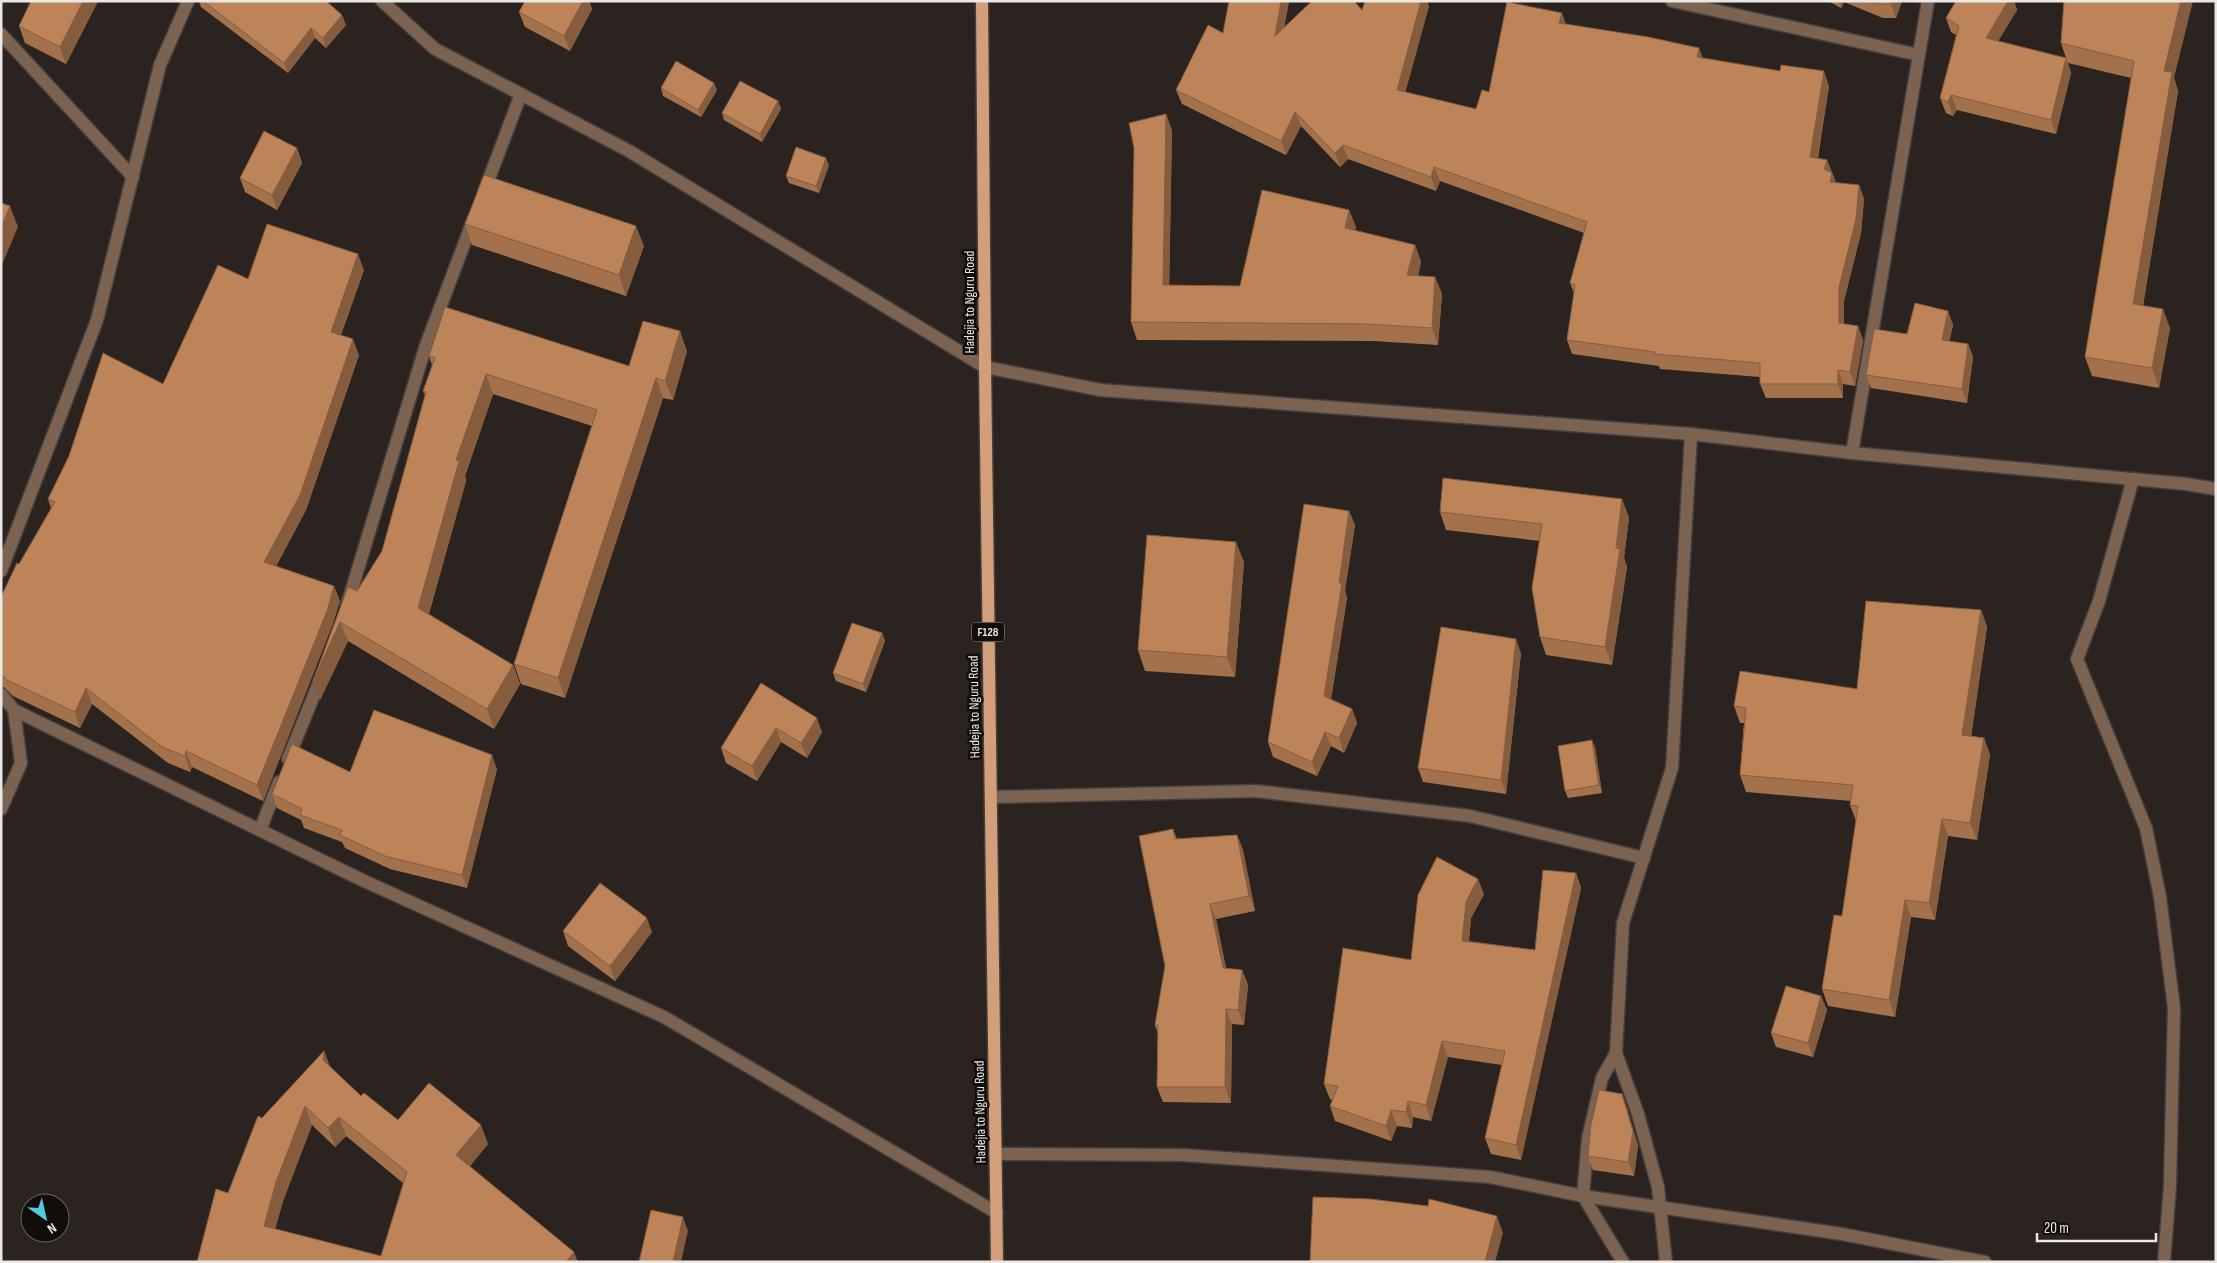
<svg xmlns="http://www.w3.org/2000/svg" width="2217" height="1263" font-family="'Sofia Sans Condensed',sans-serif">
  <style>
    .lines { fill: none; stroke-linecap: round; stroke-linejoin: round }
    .minor-casing { stroke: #453e3b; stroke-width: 15 }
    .primary-casing { stroke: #453e3b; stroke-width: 15 }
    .minor { stroke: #7b6251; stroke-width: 12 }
    .primary { stroke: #d39f7b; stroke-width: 12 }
    .wall { fill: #a3724d; fill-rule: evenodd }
    .shaded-wall { fill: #855c3e }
    .building { fill: #be8459; stroke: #855c3e; fill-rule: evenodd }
    .labels { text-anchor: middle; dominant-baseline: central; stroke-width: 5; stroke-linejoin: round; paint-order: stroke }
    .shield { fill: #100d0b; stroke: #a9a6a3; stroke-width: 1 }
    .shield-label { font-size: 12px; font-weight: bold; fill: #ebe7e4 }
    .street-label { font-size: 14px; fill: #ebe7e4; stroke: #100d0b }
  </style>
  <rect width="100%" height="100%" fill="#2a231f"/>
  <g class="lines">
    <defs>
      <g id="minor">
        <polyline points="382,1 435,49 629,151 985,367 1100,390 1691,434 1852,453 2186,484 2216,489"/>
        <polyline points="1672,1 1919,55"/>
        <polyline points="1,34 133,177"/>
        <polyline points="484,192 521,94"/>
        <polyline points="1852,453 1928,1"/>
        <polyline points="2133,479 2099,601 2077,659 2146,828 2160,897 2174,1008 2170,1186 2164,1262"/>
        <polyline points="1,571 97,320 160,65 188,1"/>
        <polyline points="347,605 426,345 474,218"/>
        <polyline points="1,694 14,710 21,763 1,809"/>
        <polyline points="14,710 362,880 664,1017 997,1213"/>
        <polyline points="288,759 323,673"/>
        <polyline points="991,797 1256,791 1470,816 1644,858"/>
        <polyline points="260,830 279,782"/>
        <polyline points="1616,1053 1602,1078 1588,1138 1583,1196 1623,1262"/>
        <polyline points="995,1154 1183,1155 1490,1177 1583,1196 1842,1234 1985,1262"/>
        <polyline points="1666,1262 1658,1187 1638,1114 1616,1053 1623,923 1672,768 1691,434"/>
      </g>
      <polyline id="primary" points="982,1 985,367 997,1262"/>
    </defs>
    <use href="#minor" class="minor-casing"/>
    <use href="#primary" class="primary-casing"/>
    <use href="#minor" class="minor"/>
    <use href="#primary" class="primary"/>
  </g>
  <g class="wall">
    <polygon points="31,1 98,1 66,64 25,43 19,26"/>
    <polygon points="199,1 326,1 346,25 326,48 315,38 288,73 201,7"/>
    <polygon points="525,1 589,1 592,9 570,51 525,27 519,12"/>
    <polygon points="1229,1 1289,1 1284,28 1362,10 1429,6 1405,92 1476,109 1489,92 1566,24 1699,48 1702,58 1829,86 1818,158 1827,160 1836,183 1859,185 1864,199 1861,233 1844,301 1844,324 1858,326 1863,340 1855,386 1843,384 1843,398 1766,398 1760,384 1760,377 1660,369 1659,366 1572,354 1567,340 1574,293 1570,283 1584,233 1440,181 1436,191 1348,159 1340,167 1301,126 1286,155 1182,104 1176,90 1223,33"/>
    <polygon points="1828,1 1902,1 1896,18 1883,18 1844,2 1841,8"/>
    <polygon points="1956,1 2014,1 2017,10 1998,41 2066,58 2061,43 2064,1 2174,78 2178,91 2143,306 2170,328 2159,388 2092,376 2085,357 2131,78 2068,63 2071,73 2056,134 1957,110 1953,116 1946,113 1940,98 1956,35 1951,32 1946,18"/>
    <polygon points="661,88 717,90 701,117 663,96"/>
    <polygon points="778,101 781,109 762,142 724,120 722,113"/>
    <polygon points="1166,114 1172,131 1169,285 1240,286 1349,210 1356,227 1355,230 1415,245 1421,262 1418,276 1435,277 1442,294 1438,345 1373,341 1137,340 1131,322"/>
    <polygon points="297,148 302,163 277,210 245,192 240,178"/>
    <polygon points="829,165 819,193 789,183 786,176"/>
    <polygon points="465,224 644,246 626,296 472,245"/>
    <polygon points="364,270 341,335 359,355 306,510 276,566 340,601 332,626 263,801 192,767 190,772 168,763 92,704 80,728 13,696 4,687 1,687 1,597 51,508 48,499 163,384 248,279"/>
    <polygon points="1948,311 1953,325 1949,341 1968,344 1973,357 1967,403 1871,388 1866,375 1907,334"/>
    <polygon points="687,351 673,400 663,398 565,698 521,684 514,664 592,426 493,394 465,476 466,481 429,614 513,665 520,684 494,729 348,641 320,700 348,587 357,591 382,551 425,395 423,391 432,365 429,356 629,366"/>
    <polygon points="1349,511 1355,525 1345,590 1347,598 1331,700 1352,709 1357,723 1344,753 1331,746 1317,776 1273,757 1268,742"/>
    <polygon points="1440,512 1629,517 1624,558 1627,567 1612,665 1546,655 1540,637 1540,541 1446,530"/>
    <polygon points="1244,562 1235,677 1145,671 1138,650"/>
    <polygon points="1981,610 1987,627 1971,736 1984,738 1990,755 1977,840 1948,836 1935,920 1911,917 1895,1017 1828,1006 1822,989 1842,916 1856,821 1850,805 1851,801 1746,792 1740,775 1744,723 1740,723 1734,706 1857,689"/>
    <polygon points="882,633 885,641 866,692 836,681 833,673"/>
    <polygon points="1521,653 1506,794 1423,782 1418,768"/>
    <polygon points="761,683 822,732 807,758 781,742 757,781 726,763 721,748"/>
    <polygon points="1595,747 1602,793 1568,798 1565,791"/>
    <polygon points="497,769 467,888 390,869 345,848 342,842 304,828 301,820 277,808 272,794 350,772"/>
    <polygon points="1173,829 1177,839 1237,835 1243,850 1255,911 1216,919 1226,968 1242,970 1248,985 1244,1025 1232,1024 1231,1103 1163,1102 1157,1087 1158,1034 1155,1025 1165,966"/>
    <polygon points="1576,873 1581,888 1521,1160 1491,1154 1485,1138 1502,1065 1448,1057 1431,1121 1413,1117 1412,1128 1397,1126 1391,1141 1335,1121 1330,1106 1332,1100 1330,1099 1324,1084 1411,960 1484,894 1471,918 1469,941 1535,950"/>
    <polygon points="563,931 652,932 615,981 568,946"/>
    <polygon points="1821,996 1827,1010 1813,1057 1776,1047 1771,1033"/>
    <path d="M324,1051L330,1067L361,1096L398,1120L488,1144L470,1166L578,1262H197L262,1118ZM312,1125L335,1147L346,1136L403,1183L381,1256L275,1229L283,1201Z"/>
    <polygon points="1627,1108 1638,1146 1634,1176 1593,1170 1588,1156"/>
  </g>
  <g class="shaded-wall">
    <polygon points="83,1 98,1 66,64 60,47"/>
    <polygon points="583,1 589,1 592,9 570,51 564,36"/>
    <polygon points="1281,1 1289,1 1280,50 1275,36"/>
    <polygon points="1421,1 1427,1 1429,6 1402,105 1397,90"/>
    <polygon points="1839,1 1844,1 1844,2 1841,8"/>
    <polygon points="1892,1 1902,1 1896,18 1891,4"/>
    <polygon points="2008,1 2014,1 2017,10 1991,53 1986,38"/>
    <polygon points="2181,1 2193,1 2174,78 2178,91 2140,323 2133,304 2164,71"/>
    <polygon points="1562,13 1567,27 1559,23"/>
    <polygon points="342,15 346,25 326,48 323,38"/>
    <polygon points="311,28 315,38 288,73 284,63"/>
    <polygon points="1699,48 1704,62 1697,57"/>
    <polygon points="2066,58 2071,73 2056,134 2051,120"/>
    <polygon points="1824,71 1829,86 1815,171 1810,157"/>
    <polygon points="714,83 717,90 701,117 698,110"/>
    <polygon points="1951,95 1957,110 1953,116 1948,102"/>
    <polygon points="778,101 781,109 762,142 760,134"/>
    <polygon points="1295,112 1301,126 1286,155 1281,141"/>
    <polygon points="1166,114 1172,131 1169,302 1163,285"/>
    <polygon points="1343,145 1348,159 1340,167 1335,153"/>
    <polygon points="297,148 302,163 277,210 272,195"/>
    <polygon points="826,158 829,165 819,193 816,186"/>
    <polygon points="1827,160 1838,187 1836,196 1824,169"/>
    <polygon points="1434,167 1440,181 1436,191 1431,177"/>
    <polygon points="1859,185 1864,199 1861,233 1844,301 1844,338 1839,323 1839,287"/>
    <polygon points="10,206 18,227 1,267 1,228"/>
    <polygon points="1349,210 1356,227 1351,245 1345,228"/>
    <polygon points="636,226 644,246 626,296 619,275"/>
    <polygon points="1415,245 1421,262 1413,293 1407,275"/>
    <polygon points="358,254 364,270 336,347 331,332"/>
    <polygon points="1435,277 1442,294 1438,345 1432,328"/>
    <polygon points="2163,309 2170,328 2159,388 2152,368"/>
    <polygon points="1948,311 1953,325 1947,353 1942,340"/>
    <polygon points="1858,326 1863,340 1855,386 1850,372"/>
    <polygon points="680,331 687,351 673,400 665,381"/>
    <polygon points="353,339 359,355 306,510 270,578 264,562"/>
    <polygon points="1968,344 1973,357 1967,403 1962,389"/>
    <polygon points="1838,370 1843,384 1843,398 1838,384"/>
    <polygon points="486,374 493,394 465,476 466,481 425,627 418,608 456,460"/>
    <polygon points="656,378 663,398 565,698 558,678"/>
    <polygon points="1622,499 1629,517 1624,558 1627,567 1612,665 1605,647"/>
    <polygon points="1349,511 1355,525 1345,590 1347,598 1329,711 1324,696 1339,583"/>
    <polygon points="1236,542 1244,562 1235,677 1227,657"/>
    <polygon points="334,586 340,601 332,626 263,801 257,785"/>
    <polygon points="1981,610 1987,627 1969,752 1962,735"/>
    <polygon points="340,622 348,641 320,700 313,681"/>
    <polygon points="882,633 885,641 866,692 863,684"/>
    <polygon points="1516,639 1521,653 1506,794 1501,780"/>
    <polygon points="513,665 520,684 494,729 487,709"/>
    <polygon points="86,688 92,704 80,728 75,712"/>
    <polygon points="1352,709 1357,723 1344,753 1339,738"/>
    <polygon points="817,718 822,732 807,758 801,743"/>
    <polygon points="776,728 781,742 757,781 752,766"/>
    <polygon points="1325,732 1331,746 1317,776 1312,762"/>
    <polygon points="1984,738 1990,755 1977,840 1970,823"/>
    <polygon points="1592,740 1595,747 1602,793 1599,785"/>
    <polygon points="186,751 192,767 190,772 185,756"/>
    <polygon points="492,755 497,769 467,888 462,875"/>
    <polygon points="1942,819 1948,836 1935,920 1929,903"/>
    <polygon points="1237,835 1243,850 1255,911 1249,896"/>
    <polygon points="1576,873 1581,888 1521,1160 1516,1145"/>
    <polygon points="1478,879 1484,894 1471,918 1467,956 1462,941 1466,902"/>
    <polygon points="1905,900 1911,917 1895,1017 1889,1000"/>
    <polygon points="1210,904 1216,919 1229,983 1223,968"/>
    <polygon points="647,918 652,932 615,981 610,966"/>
    <polygon points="1242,970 1248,985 1244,1025 1238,1010"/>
    <polygon points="1821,996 1827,1010 1813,1057 1808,1043"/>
    <polygon points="1226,1009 1232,1024 1231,1103 1225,1087"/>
    <polygon points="1442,1041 1448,1057 1431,1121 1426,1105"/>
    <polygon points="324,1051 331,1070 323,1060"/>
    <polygon points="1622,1094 1627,1108 1638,1146 1634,1176 1628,1162"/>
    <polygon points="1408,1101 1413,1117 1412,1128 1406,1112"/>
    <polygon points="305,1106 312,1125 283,1201 271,1245 264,1226 276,1182"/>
    <polygon points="1391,1110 1397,1126 1391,1141 1386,1126"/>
    <polygon points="339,1117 346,1136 335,1147 328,1128"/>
    <polygon points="481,1125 488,1144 463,1174 456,1155"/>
    <polygon points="1497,1216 1503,1233 1495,1262 1485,1262"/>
    <polygon points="683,1217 688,1231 681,1262 673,1262"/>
    <polygon points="574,1252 578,1262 566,1262"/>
  </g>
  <g class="building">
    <polygon points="31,1 83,1 60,47 19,26"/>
    <polygon points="203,1 326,1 342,15 323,38 311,28 284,63"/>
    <polygon points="525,1 583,1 564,36 519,12"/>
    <polygon points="1229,1 1281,1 1275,36 1312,1 1354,1 1362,10 1365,1 1421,1 1397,90 1476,109 1482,90 1489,92 1507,2 1562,13 1559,23 1648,37 1699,48 1697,57 1780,71 1781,65 1824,71 1810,157 1827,160 1824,169 1832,173 1830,182 1859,185 1856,219 1839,287 1839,323 1858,326 1850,372 1838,370 1838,384 1760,384 1760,363 1654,354 1655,352 1567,340 1575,285 1570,283 1587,222 1434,167 1431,177 1343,145 1335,153 1295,112 1281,141 1176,90 1208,25 1223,33"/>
    <polygon points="1872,1 1892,1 1891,4 1878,4"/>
    <polygon points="1956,1 2008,1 1986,38 2066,58 2051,120 1951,95 1948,102 1940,98 1959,26 1946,18"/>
    <polygon points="2064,1 2181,1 2164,71 2172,72 2133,304 2163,309 2152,368 2085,357 2134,61 2061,43"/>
    <polygon points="676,61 714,83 698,110 661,88"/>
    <polygon points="740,81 778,101 760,134 722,113"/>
    <polygon points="1166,114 1163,285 1240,286 1262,190 1349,210 1345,228 1415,245 1407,275 1435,277 1432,328 1366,324 1131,322 1134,148 1129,123"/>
    <polygon points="264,131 297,148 272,195 240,178"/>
    <polygon points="796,147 826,158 816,186 786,176"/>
    <polygon points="484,175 636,226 619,275 465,224"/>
    <polygon points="1,203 10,206 1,228"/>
    <polygon points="267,224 358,254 331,332 353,339 300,495 264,562 334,586 327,611 257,785 186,751 185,756 162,747 86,688 75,712 7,680 1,674 1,597 17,563 19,564 55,502 48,499 69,456 103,353 163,384 218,265 248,279"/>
    <polygon points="1915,303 1948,311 1942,340 1968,344 1962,389 1866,375 1874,329 1907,334"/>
    <polygon points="445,307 629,366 643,321 680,331 665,381 656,378 558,678 514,664 597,410 486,374 456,460 459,461 418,608 513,665 487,709 340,622 313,681 348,587 357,591 382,551 426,392 423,391 435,358 429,356"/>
    <polygon points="1443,478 1622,499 1616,548 1620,549 1605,647 1540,637 1532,588 1542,524 1440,512"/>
    <polygon points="1304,504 1349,511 1339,583 1342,583 1324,696 1352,709 1339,738 1325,732 1312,762 1268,742"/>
    <polygon points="1147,535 1236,542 1227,657 1138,650"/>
    <polygon points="1866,601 1981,610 1962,735 1984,738 1970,823 1942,819 1929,903 1905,900 1889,1000 1822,989 1834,915 1842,916 1858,806 1850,805 1853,785 1740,775 1746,708 1734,706 1740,671 1857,689"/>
    <polygon points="852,623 882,633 863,684 833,673"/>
    <polygon points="1441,627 1516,639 1501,780 1418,768"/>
    <polygon points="761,683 817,718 801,743 776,728 752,766 721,748"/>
    <polygon points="374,710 492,755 462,875 385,856 340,835 342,830 300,815 302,809 272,794 292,744 350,772"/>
    <polygon points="1592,740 1599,785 1565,791 1558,746"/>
    <polygon points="1173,829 1175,839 1237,835 1249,896 1210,904 1223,968 1242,970 1238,1010 1226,1009 1225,1087 1157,1087 1158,1025 1155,1025 1165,966 1139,836"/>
    <polygon points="1437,857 1478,879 1466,902 1462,941 1535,950 1543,870 1576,873 1516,1145 1485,1138 1505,1051 1442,1041 1426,1105 1408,1101 1406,1112 1391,1110 1386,1126 1330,1106 1338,1086 1324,1084 1343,948 1411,960 1418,895"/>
    <polygon points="600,883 647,918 610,966 563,931"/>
    <polygon points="1786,986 1821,996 1808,1043 1771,1033"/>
    <path d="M324,1051L323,1060L361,1096L364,1093L398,1120L429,1083L481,1125L456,1155L574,1252L566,1262H197L216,1189L228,1193L258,1116L262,1118ZM305,1106L328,1128L339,1117L407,1172L381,1256L264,1226L276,1182Z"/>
    <polygon points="1599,1090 1622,1094 1633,1132 1628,1162 1588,1156 1591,1125"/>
    <polygon points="1313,1197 1370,1199 1428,1206 1429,1199 1497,1216 1485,1262 1310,1262"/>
    <polygon points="651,1210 683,1217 673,1262 639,1262"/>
  </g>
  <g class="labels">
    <rect class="shield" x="972" y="622.5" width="32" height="19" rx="4"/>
    <g class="shield-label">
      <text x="988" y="632">F128</text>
    </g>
    <g class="street-label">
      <text transform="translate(969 302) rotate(-90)">Hadejia to Nguru Road</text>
      <text transform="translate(974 707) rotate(-91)">Hadejia to Nguru Road</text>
      <text transform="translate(980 1112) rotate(-91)">Hadejia to Nguru Road</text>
    </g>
  </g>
  <rect width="2217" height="1263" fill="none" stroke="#ebe7e4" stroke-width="5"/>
  <g transform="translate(45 1218) rotate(146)"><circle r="24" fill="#100d0b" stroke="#686462"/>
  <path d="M0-4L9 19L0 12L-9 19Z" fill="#53cbda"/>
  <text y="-8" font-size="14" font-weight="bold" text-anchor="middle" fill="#ebe7e4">N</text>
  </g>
  <path d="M2037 1233v8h119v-8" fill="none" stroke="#ebe7e4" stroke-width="2.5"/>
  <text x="2044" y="1233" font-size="15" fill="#ebe7e4" stroke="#100d0b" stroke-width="4" paint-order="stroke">20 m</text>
</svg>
